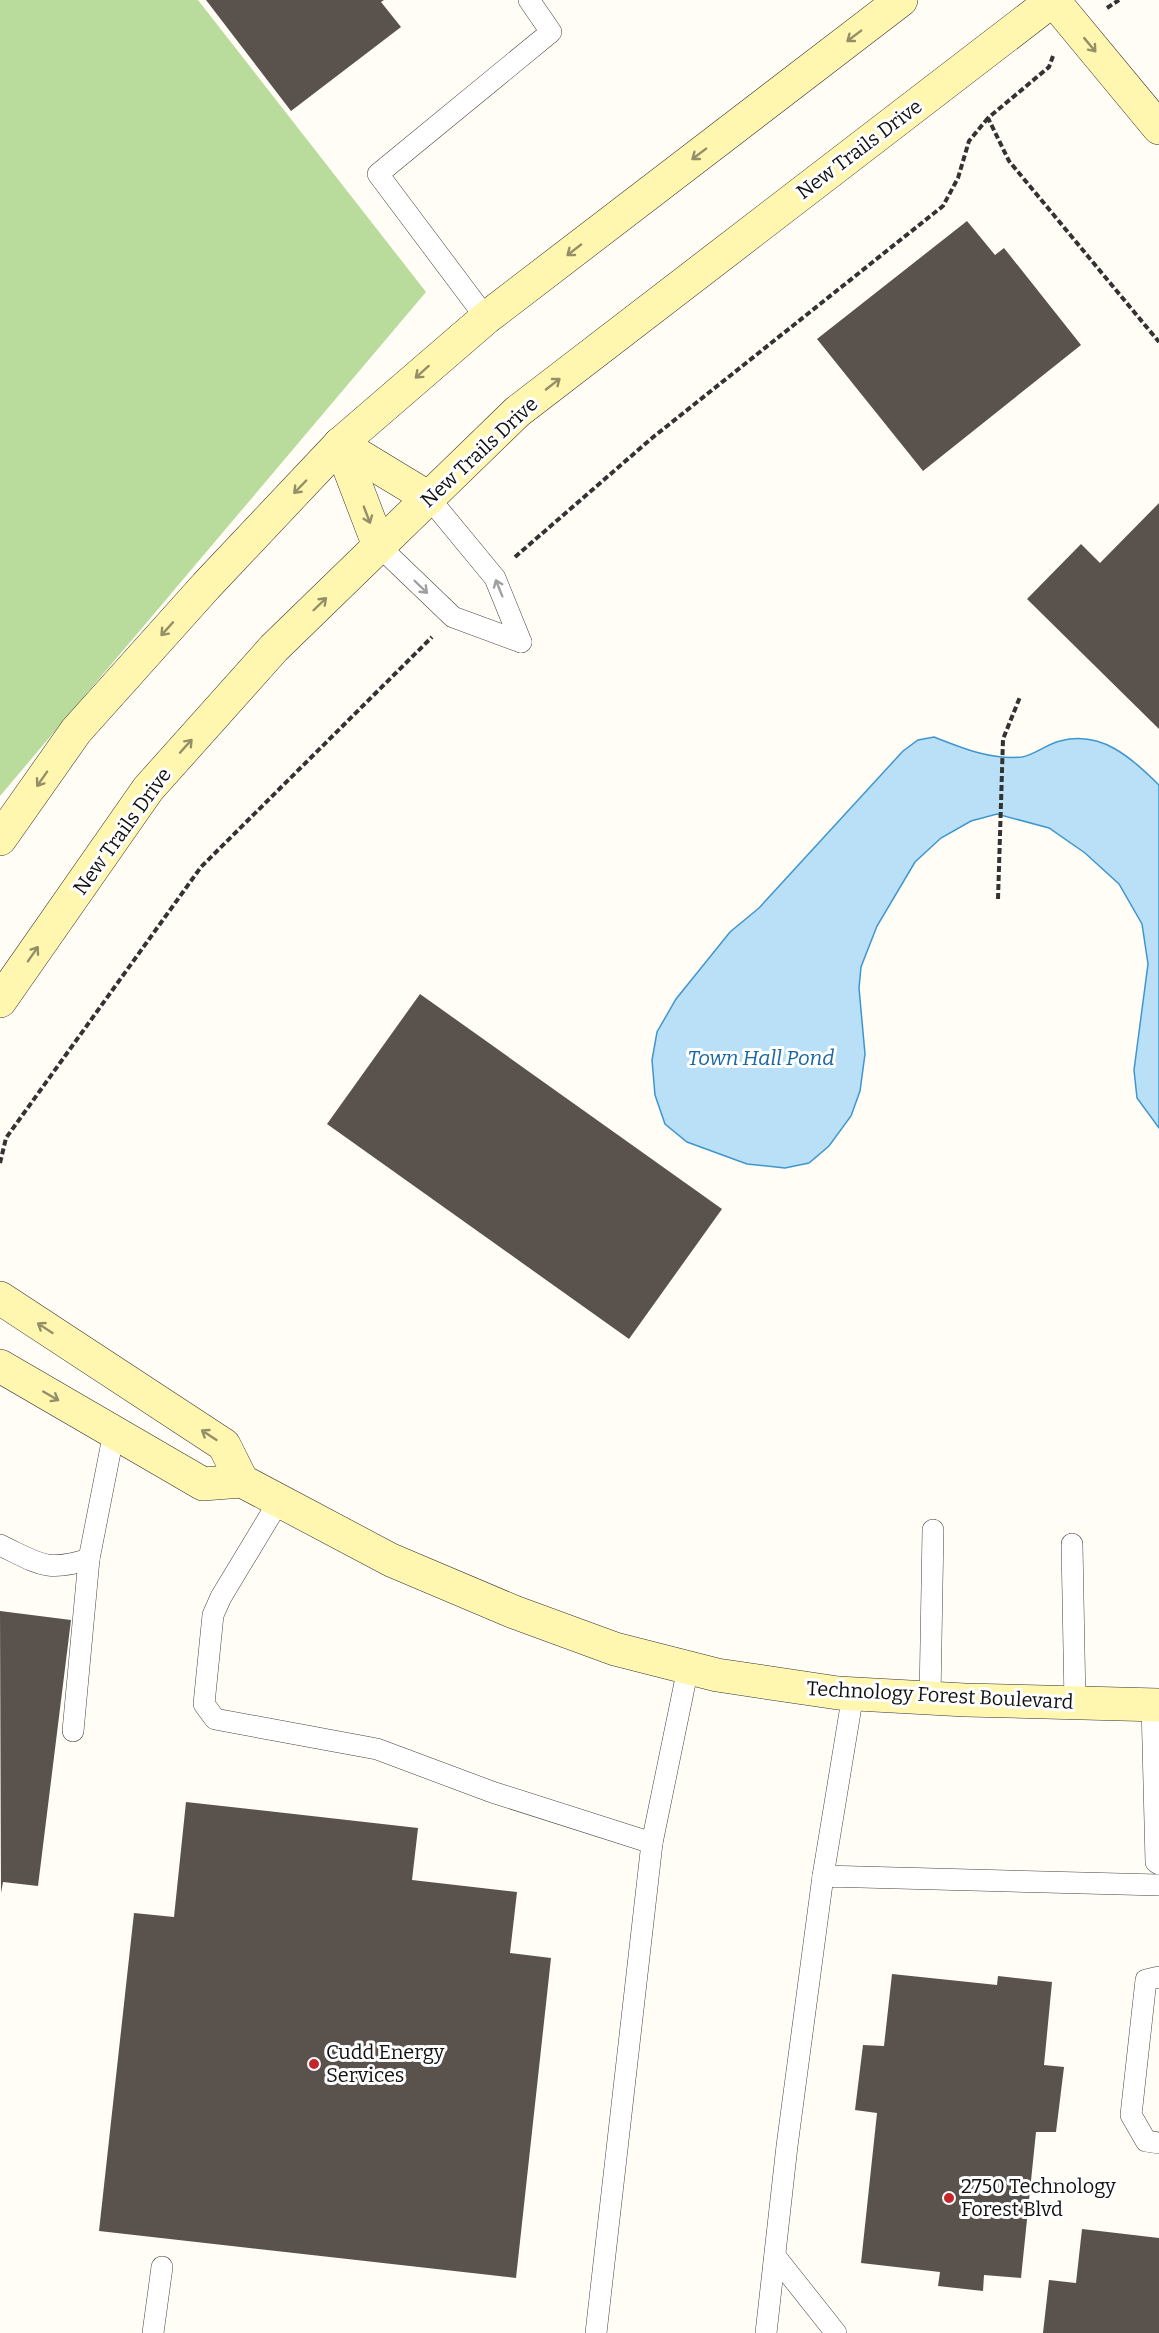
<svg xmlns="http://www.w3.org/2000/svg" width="1159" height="2333" font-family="Bitter,serif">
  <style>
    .forest { fill: #b9dc9c }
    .water { fill: #b9e0f7; stroke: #3f96cf; stroke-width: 1.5 }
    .building { fill: #5a524d }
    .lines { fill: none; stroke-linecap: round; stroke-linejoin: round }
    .lane-casing { stroke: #444; stroke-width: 22 }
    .secondary-casing { stroke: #333; stroke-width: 34 }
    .path { stroke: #333; stroke-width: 4; stroke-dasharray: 6 3; stroke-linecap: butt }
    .lane { stroke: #fff; stroke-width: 21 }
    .secondary { stroke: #fff6b0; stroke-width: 33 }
    .oneway { stroke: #948f68 }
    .oneway2 { stroke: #a0a0a0 }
    .poi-dot { fill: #c4262e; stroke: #fff; stroke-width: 2 }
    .labels { text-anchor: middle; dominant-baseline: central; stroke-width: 6; stroke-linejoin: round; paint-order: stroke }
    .street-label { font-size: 20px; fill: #111; stroke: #fff }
    .poi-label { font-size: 20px; fill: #111; stroke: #fff; text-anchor: start }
    .water-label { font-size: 21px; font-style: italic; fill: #1768a6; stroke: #fff }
  </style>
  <rect width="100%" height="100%" fill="#fffdf5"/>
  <polygon class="forest" points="0,0 198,0 426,292 0,796"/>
  <path class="water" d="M934,737C962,748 991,760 1022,757C1034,755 1047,744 1060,741C1102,730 1131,758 1159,785V1128L1137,1098L1134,1070L1148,964L1142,924L1119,884L1085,853L1049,828L997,814L971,821L941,838L915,862L877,926L861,967L859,988L865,1054L860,1091L851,1116L829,1146L809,1163L785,1168L747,1164L687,1142L665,1124L655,1095L652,1060L657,1032L676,999L730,932L759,908L903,751L918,740Z"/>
  <g class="building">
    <polygon points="206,0 384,0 381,2 401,27 291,111"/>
    <polygon points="967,221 995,255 1004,248 1081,345 923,471 817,339"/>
    <polygon points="1159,503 1159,729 1027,599 1081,544 1100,563"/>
    <polygon points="420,994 722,1209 629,1339 327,1124"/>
    <polygon points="0,1611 71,1620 38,1886 3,1882 1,1893"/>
    <polygon points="186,1802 418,1828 412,1880 517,1892 510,1953 551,1958 516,2278 99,2231 134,1913 174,1917"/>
    <polygon points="892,1974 997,1985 998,1976 1052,1982 1044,2065 1064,2067 1056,2132 1036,2132 1021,2278 984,2275 983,2291 938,2286 940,2272 861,2263 877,2113 855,2110 863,2045 884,2046"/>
    <polygon points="1082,2229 1159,2238 1159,2333 1043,2333 1049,2280 1076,2283"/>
  </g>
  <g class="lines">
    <defs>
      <g id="lane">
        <polyline points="486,318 378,174 551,32 529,0"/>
        <polyline points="429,498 495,578 521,642"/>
        <polyline points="379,546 453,617 521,642"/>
        <polyline points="279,1501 221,1597 213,1615 204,1704 215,1719 377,1749 492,1792 652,1843 688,1668"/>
        <polyline points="1072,1544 1075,1703"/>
        <path d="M0,1545C38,1563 46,1573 89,1559L114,1432"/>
        <polyline points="930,1698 933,1530"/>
        <polyline points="1152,1705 1156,1862 1159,1864"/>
        <polyline points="73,1731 89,1559"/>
        <polyline points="823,1876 853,1694"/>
        <polyline points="1159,1977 1146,1980 1131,2115 1146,2141 1159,2143"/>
        <polyline points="775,2256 836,2333"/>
        <polyline points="153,2333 162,2267"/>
        <polyline points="596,2333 652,1843"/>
        <polyline points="766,2333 787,2146 823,1876 1159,1885"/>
      </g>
      <g id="secondary">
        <polyline points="1053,0 1159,128"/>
        <polyline points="340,444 379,546"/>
        <polyline points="340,444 429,498"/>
        <polyline points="0,839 76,731 206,586 340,444 486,318 901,0"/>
        <polyline points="0,1001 148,789 274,648 517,412 1053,0"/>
        <polyline points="0,1298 224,1445 242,1481 391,1560 514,1612 615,1649 717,1675 838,1693 965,1700 1159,1705"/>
        <polyline points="0,1366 203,1484 242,1481"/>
      </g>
    </defs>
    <use href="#lane" class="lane-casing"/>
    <use href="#secondary" class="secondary-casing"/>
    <g class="path">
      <polyline points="1107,8 1119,0"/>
      <polyline points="1053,56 1049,67 988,118 1009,161 1159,342"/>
      <polyline points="515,557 652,438 943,206 958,178 969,141 988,118"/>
      <polyline points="998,899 1003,739 1020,697"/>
      <polyline points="0,1163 6,1138 201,867 432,637"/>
    </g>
    <use href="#lane" class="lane"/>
    <use href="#secondary" class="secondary"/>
  </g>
  <defs><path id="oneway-shaft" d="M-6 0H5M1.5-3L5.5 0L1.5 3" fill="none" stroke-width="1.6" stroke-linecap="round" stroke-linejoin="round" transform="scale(1.5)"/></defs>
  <g class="oneway">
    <use href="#oneway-shaft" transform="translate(854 36) rotate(143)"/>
    <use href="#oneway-shaft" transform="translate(1090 45) rotate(50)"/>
    <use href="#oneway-shaft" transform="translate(699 154) rotate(143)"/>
    <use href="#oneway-shaft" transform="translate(574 250) rotate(142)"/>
    <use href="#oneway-shaft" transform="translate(422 372) rotate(138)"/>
    <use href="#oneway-shaft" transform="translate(553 384) rotate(-38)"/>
    <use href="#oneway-shaft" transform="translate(300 487) rotate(134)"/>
    <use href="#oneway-shaft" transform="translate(367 515) rotate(69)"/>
    <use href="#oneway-shaft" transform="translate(320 604) rotate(-44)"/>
    <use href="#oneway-shaft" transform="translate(167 629) rotate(132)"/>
    <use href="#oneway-shaft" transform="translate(186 746) rotate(-48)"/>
    <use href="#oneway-shaft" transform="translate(42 779) rotate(125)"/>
    <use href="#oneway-shaft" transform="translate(33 954) rotate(-55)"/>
    <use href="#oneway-shaft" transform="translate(45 1328) rotate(-147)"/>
    <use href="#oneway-shaft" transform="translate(51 1396) rotate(30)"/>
    <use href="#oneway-shaft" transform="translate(209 1435) rotate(-147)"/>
  </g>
  <g class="oneway2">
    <use href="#oneway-shaft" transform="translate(421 587) rotate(44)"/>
    <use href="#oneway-shaft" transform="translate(499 588) rotate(-112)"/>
  </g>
  <g class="poi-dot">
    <circle cx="314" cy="2064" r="6"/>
    <circle cx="949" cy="2198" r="6"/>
  </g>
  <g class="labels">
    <g class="street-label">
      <text transform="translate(859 149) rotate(-37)">New Trails Drive</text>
      <text transform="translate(479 452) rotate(-43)">New Trails Drive</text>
      <text transform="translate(122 831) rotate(-54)">New Trails Drive</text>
      <text transform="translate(940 1695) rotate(3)">Technology Forest Boulevard</text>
    </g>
    <g class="poi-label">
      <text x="326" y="2052">Cudd Energy<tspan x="326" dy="23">Services</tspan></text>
      <text x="961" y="2186">2750 Technology<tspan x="961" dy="23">Forest Blvd</tspan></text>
    </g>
    <g class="water-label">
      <text x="761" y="1058">Town Hall Pond</text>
    </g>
  </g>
</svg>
